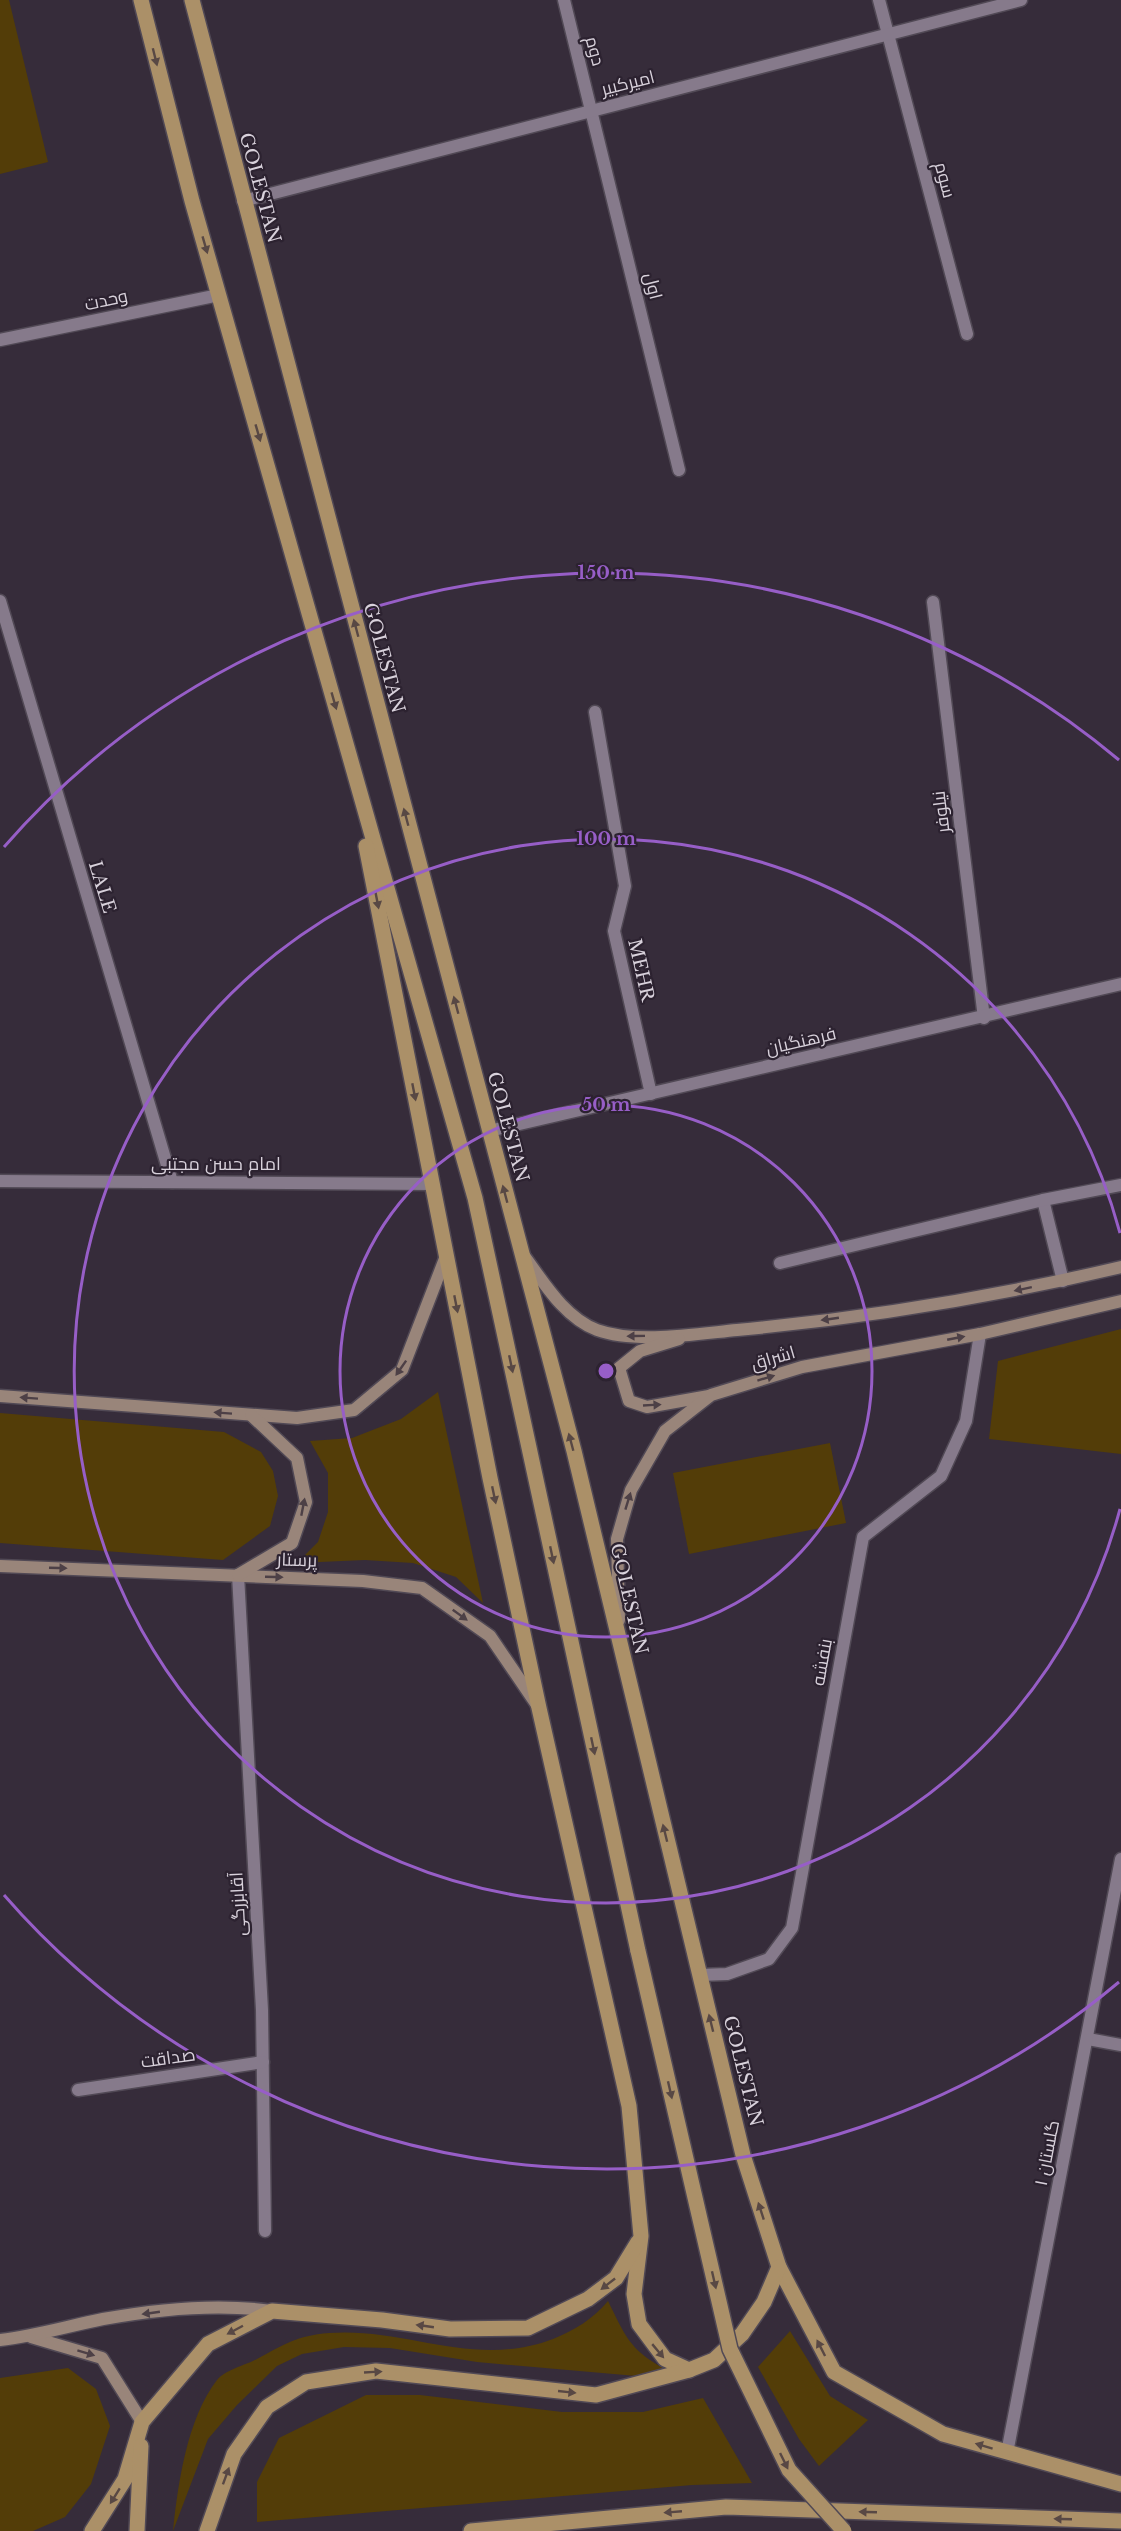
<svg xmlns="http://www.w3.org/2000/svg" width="1121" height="2531" font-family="'Libre Baskerville',Cairo,serif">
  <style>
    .green { fill: #533d08 }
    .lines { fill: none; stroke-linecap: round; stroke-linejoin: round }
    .street-casing { stroke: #514955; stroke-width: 15 }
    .secondary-casing { stroke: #514955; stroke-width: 15 }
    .primary-casing { stroke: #514955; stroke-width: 18 }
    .street { stroke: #867a8b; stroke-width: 12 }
    .secondary { stroke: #99857a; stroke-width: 12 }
    .primary { stroke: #ab9068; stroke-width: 15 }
    .primary-bridge-casing { stroke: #514955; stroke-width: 18; stroke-linecap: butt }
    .primary-bridge { stroke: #ab9068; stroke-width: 15 }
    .oneway { fill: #584844 }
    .oneway2 { fill: #4d4046 }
    .ring { fill: none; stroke: #975ec7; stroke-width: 3 }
    .labels { text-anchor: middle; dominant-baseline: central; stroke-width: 4.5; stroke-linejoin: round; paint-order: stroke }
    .street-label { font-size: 18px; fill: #d8d1db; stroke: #2c2230 }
    .centre { fill: #975ec7; stroke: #2c2230; stroke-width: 3 }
    .ring-label { font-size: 18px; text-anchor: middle; font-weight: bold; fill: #975ec7; stroke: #2c2230; stroke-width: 4.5; stroke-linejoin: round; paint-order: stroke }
  </style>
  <rect width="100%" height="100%" fill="#362c3a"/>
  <g class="green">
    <polygon points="0,0 9,0 48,162 0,174"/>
    <polygon points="1121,1329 1121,1454 989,1439 998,1361"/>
    <polygon points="438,1392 483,1603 456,1577 413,1563 365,1560 297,1563 318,1542 328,1512 328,1473 310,1441 352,1438 401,1419"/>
    <polygon points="0,1413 224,1432 261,1452 273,1471 278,1496 270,1526 223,1560 0,1543"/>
    <polygon points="830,1443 846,1523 689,1554 673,1473"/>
    <path d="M608,2301C625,2335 629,2349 663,2368L637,2376L602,2373L477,2362L390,2348L344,2347L302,2354L277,2366L237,2405L208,2439L173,2531C178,2483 187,2419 217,2380C225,2370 246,2365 257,2359C285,2344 296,2336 329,2333C406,2327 475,2369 553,2339C575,2330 593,2319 608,2301Z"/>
    <polygon points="790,2331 830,2396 868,2420 819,2466 799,2439 758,2367"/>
    <polygon points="68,2368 96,2389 110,2426 91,2484 65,2517 33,2531 0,2531 0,2378"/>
    <polygon points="366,2395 420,2395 562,2412 643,2412 703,2398 752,2483 692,2485 257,2522 257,2482 279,2438"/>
  </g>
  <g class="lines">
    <defs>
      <g id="street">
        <polyline points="564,0 679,470"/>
        <polyline points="879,0 967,334"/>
        <polyline points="243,201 1021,0"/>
        <polyline points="0,340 219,295"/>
        <polyline points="0,601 172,1182"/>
        <polyline points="933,602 984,1018"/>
        <polyline points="595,712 625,886 614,931 651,1094"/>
        <polyline points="489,1131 1121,984"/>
        <polyline points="0,1181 433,1184"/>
        <polyline points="1043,1200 1063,1281"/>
        <polyline points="780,1263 1043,1200 1121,1185"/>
        <polyline points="238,1575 262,2010 265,2231"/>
        <polyline points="700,1975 727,1974 769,1959 792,1928 863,1537 941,1476 966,1421 980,1334"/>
        <polyline points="1088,2039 1121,2045"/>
        <polyline points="78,2090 263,2062"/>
        <polyline points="1007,2453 1121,1859"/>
      </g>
      <g id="secondary">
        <path d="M525,1257C544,1283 565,1318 597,1330C636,1344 696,1334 737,1330C866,1318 994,1297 1121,1267"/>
        <polyline points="679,1339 640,1351 619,1368 629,1401 647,1407 709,1396"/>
        <polyline points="0,1396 297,1418 354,1410 402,1370 446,1256"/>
        <polyline points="0,1566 363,1581 422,1588 490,1636 537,1705"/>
        <polyline points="238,1575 292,1543 306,1502 297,1458 251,1415"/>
        <polyline points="619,1620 617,1539 631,1490 665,1431 711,1395 802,1367 980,1334 1121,1301"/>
        <polyline points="31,2337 102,2358 142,2422"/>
        <path d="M0,2340C35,2336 68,2326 103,2319C158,2309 217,2303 272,2311"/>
      </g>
      <g id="primary">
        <polyline points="141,0 192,201 475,1198 638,1951"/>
        <polyline points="192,0 574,1451 743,2155 779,2267 834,2372 943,2434 1121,2484"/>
        <polyline points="366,846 490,1478 539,1708 629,2106 641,2236 634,2294 639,2324 665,2359 689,2370"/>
        <polyline points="92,2531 125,2479 142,2422 208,2344 272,2311 382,2320 450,2329 528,2328 588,2299 616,2278 638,2242"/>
        <polyline points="137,2531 141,2446"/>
        <polyline points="207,2531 234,2454 267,2407 306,2382 376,2371 596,2395 689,2370 714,2360 742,2334 764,2302 779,2267"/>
        <polyline points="471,2531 726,2507 1121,2521"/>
      </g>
    </defs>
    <use href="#street" class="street-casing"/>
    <use href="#secondary" class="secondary-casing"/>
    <use href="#primary" class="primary-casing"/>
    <use href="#street" class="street"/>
    <use href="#secondary" class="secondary"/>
    <use href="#primary" class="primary"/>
    <defs>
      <polyline id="primary-bridge" points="638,1951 730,2349 789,2470 844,2531"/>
    </defs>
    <use href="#primary-bridge" class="primary-bridge-casing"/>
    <use href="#primary-bridge" class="primary-bridge"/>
  </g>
  <defs><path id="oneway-solid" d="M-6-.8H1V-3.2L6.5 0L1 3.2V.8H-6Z" transform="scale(1.5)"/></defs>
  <g class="oneway">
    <use href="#oneway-solid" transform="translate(155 57) rotate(76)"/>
    <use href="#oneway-solid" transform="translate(205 245) rotate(74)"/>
    <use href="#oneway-solid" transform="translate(258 433) rotate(74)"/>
    <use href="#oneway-solid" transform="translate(356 628) rotate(-105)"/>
    <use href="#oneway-solid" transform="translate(334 701) rotate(74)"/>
    <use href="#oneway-solid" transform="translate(406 817) rotate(-105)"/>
    <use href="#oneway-solid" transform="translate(377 900) rotate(79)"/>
    <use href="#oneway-solid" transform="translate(456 1005) rotate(-105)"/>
    <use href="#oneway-solid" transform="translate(414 1092) rotate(79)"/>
    <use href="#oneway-solid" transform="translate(505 1194) rotate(-105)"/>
    <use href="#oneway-solid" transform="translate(456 1304) rotate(79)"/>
    <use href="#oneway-solid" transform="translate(511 1364) rotate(78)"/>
    <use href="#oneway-solid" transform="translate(571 1442) rotate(-105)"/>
    <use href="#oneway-solid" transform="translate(494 1495) rotate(78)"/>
    <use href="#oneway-solid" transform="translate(552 1555) rotate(78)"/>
    <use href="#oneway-solid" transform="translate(593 1746) rotate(78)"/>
    <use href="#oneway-solid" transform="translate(665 1833) rotate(-104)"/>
    <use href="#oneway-solid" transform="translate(711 2023) rotate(-104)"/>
    <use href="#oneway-solid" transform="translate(670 2090) rotate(77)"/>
    <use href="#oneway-solid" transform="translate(761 2211) rotate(-108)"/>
    <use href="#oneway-solid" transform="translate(714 2280) rotate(77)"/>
    <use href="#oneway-solid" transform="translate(608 2284) rotate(142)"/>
    <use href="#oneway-solid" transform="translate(425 2326) rotate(-172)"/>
    <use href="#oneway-solid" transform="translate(235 2330) rotate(152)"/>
    <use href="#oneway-solid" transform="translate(821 2348) rotate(-117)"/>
    <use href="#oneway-solid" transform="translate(658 2351) rotate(50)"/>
    <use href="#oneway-solid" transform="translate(373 2372) rotate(-3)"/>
    <use href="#oneway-solid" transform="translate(567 2392) rotate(6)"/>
    <use href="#oneway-solid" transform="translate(984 2446) rotate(-163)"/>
    <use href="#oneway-solid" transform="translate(784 2461) rotate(64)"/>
    <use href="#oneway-solid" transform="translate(226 2476) rotate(-70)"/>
    <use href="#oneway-solid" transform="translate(115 2496) rotate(122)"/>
    <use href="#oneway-solid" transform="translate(673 2512) rotate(175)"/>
    <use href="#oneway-solid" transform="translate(868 2512) rotate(-178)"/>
    <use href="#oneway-solid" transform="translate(1063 2519) rotate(-178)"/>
  </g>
  <g class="oneway2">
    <use href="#oneway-solid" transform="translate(1023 1289) rotate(168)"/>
    <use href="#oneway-solid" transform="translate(830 1319) rotate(172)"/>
    <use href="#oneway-solid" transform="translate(636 1336) rotate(179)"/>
    <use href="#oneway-solid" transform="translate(956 1338) rotate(-11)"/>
    <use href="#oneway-solid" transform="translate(401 1368) rotate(125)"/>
    <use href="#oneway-solid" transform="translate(766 1378) rotate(-17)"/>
    <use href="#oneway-solid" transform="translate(29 1398) rotate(-176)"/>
    <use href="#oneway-solid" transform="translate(652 1405) rotate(-3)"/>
    <use href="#oneway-solid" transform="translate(223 1413) rotate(-176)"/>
    <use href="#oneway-solid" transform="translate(628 1501) rotate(-73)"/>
    <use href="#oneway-solid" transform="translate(303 1507) rotate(-79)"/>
    <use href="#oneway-solid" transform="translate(58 1568) rotate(2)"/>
    <use href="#oneway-solid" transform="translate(274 1577) rotate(2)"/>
    <use href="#oneway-solid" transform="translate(460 1615) rotate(36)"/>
    <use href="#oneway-solid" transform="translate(151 2313) rotate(172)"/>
    <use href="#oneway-solid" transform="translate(86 2353) rotate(17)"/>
  </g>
  <g class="ring">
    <circle cx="606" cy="1371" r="266"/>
    <path d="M1120 1509A532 532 0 1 1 1120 1233"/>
    <path d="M1119 1982A798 798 0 0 1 4 1895M4 847A798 798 0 0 1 1119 760"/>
  </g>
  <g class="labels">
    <g class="street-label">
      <text transform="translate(595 51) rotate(75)">دوم</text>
      <text transform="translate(628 83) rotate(-14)">امیرکبیر</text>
      <text transform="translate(945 180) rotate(75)">سوم</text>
      <text transform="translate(260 188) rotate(75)">GOLESTAN</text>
      <text transform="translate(653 286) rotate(76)">اول</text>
      <text transform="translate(106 300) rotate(-12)">وحدت</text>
      <text transform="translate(384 658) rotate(75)">GOLESTAN</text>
      <text transform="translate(941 812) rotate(-97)">نیلوفر</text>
      <text transform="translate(102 887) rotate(73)">LALE</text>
      <text transform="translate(641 970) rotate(77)">MEHR</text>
      <text transform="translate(801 1041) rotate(-13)">فرهنگیان</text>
      <text transform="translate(508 1127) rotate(75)">GOLESTAN</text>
      <text x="216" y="1164">امام حسن مجتبی</text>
      <text transform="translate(773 1358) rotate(-16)">اشراق</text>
      <text transform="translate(297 1560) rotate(2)">پرستار</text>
      <text transform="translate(629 1599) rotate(77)">GOLESTAN</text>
      <text transform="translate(822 1662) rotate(-80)">بنفشه</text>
      <text transform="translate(238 1904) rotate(-93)">آقابزرگی</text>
      <text transform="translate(168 2058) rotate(-8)">صداقت</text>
      <text transform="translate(743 2071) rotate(76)">GOLESTAN</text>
      <text transform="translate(1047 2153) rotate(-79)">گلستان ۱</text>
    </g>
  </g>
  <circle cx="606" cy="1371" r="9" class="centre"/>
  <g class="ring-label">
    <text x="606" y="579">150 m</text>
    <text x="606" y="845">100 m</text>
    <text x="606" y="1111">50 m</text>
  </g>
</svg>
